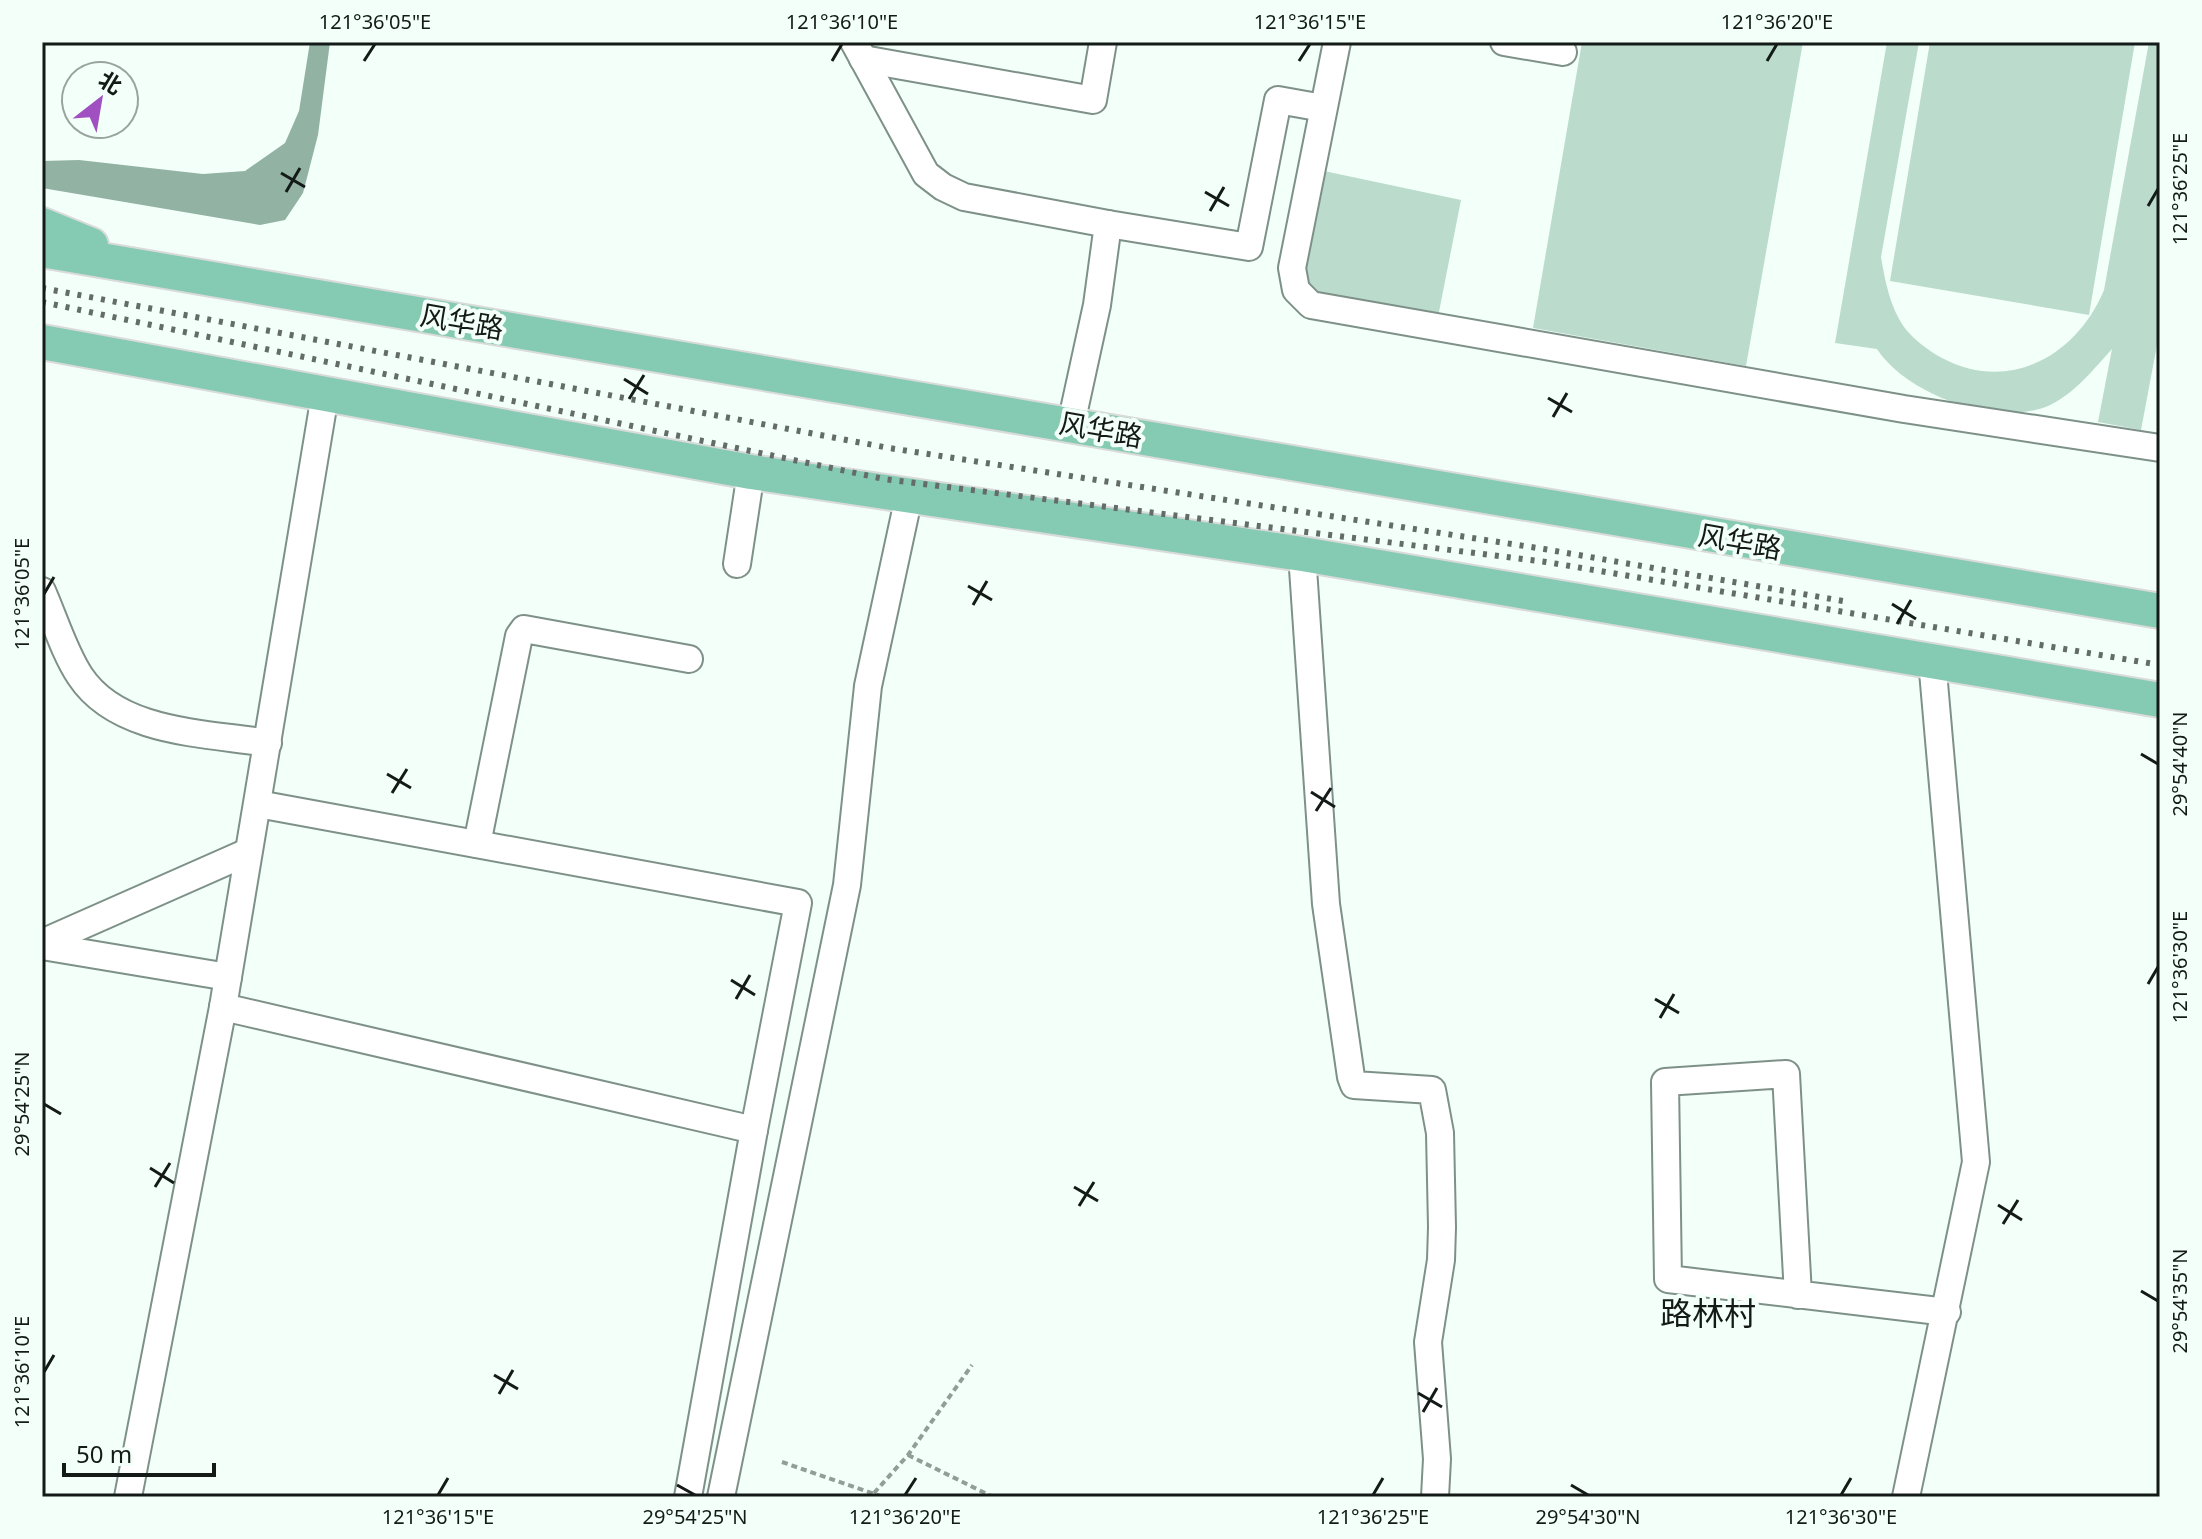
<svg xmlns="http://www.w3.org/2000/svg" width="2202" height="1539" font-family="'Noto Sans','Noto Sans SC',sans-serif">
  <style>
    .green { fill: #bbdccc }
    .water { fill: #92b2a4 }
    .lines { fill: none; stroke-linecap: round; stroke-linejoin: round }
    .minor-casing { stroke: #7e9188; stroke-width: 30 }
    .major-casing { stroke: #d9dada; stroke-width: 38 }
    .path { stroke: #929c98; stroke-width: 4; stroke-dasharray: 6 4; stroke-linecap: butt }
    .minor { stroke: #fff; stroke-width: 26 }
    .major { stroke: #85cab2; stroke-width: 34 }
    .rail { stroke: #636c68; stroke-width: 6; stroke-dasharray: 4 8; stroke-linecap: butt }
    .ticks { fill: none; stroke: #131a17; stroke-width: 3 }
    .labels { text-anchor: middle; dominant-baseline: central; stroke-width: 8; stroke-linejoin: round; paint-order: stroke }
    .street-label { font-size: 28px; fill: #131a17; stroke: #f3fff9 }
    .quarter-label { font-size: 32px; fill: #131a17; stroke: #f3fff9 }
    .neatline { fill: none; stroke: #131a17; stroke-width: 3 }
    .ticks-label { font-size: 20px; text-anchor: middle; fill: #131a17 }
  </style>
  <rect width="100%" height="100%" fill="#f3fff9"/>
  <g class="green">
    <polygon points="1582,42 1803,42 1746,366 1533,328"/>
    <path d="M1887,42H1919L1881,257C1885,281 1890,307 1904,327C1913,339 1929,351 1942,358C2010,394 2077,355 2104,290L2149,42H2160V329L2141,430L2098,422L2112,349C2094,369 2073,395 2048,406C1996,427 1907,395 1877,349L1835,343Z"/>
    <polygon points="1930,42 2135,42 2089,315 1890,281"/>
    <path d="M1324,171L1461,200L1438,317C1405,311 1321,306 1302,279Z"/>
  </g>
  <polygon class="water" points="310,42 330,42 318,135 303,193 285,220 260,225 42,188 42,161 79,160 203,174 245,171 285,143 299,111"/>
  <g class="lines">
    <defs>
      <g id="minor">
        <polyline points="854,42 926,174 943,187 964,197 1108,224"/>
        <polyline points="1337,42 1292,268 1296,290 1311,305 1904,409 2160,448"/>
        <polyline points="1504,42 1563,52"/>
        <polyline points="863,59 1093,100 1103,42"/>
        <polyline points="1071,424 1097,305 1108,224 1249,247 1278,100 1323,108"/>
        <polyline points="1302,554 1326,904 1351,1077 1354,1085 1432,1090 1440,1133 1442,1227 1441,1260 1428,1342 1437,1459 1435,1497"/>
        <polyline points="737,564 751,472"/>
        <path d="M42,591C54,618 64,652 80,676C118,734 207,733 268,743"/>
        <polyline points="258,804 798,903 754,1130 223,1007 325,395"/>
        <polyline points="477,844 519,636 524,629 689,659"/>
        <polyline points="42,943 248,852"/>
        <polyline points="42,946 228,977"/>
        <polyline points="1798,1295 1786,1074 1665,1082 1668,1279 1947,1312"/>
        <polyline points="128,1497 223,1007"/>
        <polyline points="688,1497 754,1130"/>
        <polyline points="721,1497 847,885 868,686 909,496"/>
        <polyline points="1906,1497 1976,1162 1932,660"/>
      </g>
      <g id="major">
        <polyline points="42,225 91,245"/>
        <polyline points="42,250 2160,611"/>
        <polyline points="42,342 751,472 1302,554 2160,700"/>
      </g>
    </defs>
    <use href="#minor" class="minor-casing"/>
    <use href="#major" class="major-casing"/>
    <g class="path">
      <polyline points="908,1455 993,1497"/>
      <polyline points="782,1462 883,1497"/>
      <polyline points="874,1493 908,1455 972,1365"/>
    </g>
    <use href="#minor" class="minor"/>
    <use href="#major" class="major"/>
    <g class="rail">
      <polyline points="42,288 889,448 1544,549 1843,601"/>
      <polyline points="42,302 884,479 1546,562 2160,665"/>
    </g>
  </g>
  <path class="ticks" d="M364,61L375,44M832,61L842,44M1299,61L1310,44M1767,61L1777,44M281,173L305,187M286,192L300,168M1205,192L1229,206M2148,206L2158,189M1210,211L1224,187M624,379L648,394M1548,398L1572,412M629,399L644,375M1553,417L1567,393M968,586L992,600M44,594L54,577M1892,604L1916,619M973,605L987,581M1897,624L1911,600M2141,754L2158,764M387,774L411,788M1311,792L1335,807M392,793L407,769M1316,811L1331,788M731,980L755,995M2148,984L2158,967M736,999L750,975M1655,999L1679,1013M1660,1018L1674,994M44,1104L61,1114M150,1168L174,1183M155,1187L170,1163M1074,1187L1098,1201M1998,1205L2022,1220M1079,1206L1094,1182M2003,1224L2018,1200M2141,1291L2158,1301M44,1372L54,1355M494,1375L518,1389M1418,1393L1442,1407M499,1394L513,1370M1423,1412L1437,1388M677,1485L695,1495M1571,1485L1588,1495M438,1495L448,1478M905,1495L916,1478M1373,1495L1383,1478M1841,1495L1851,1478"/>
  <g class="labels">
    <g class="street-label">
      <text transform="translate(462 321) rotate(10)">风华路</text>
      <text transform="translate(1101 429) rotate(10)">风华路</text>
      <text transform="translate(1740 541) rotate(10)">风华路</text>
    </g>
    <g class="quarter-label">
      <text x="1708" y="1312">路林村</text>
    </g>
  </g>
  <rect width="2202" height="1539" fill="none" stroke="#f3fff9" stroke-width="88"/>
  <g transform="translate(100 100) rotate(31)"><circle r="38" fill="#f3fff9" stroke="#99a39f" stroke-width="2"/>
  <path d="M0-6L14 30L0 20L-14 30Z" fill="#a050c0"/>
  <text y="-12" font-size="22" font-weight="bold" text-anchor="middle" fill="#131a17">北</text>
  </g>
  <path d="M64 1463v12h150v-12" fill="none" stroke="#131a17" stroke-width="4"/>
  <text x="76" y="1463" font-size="24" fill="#131a17" stroke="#f3fff9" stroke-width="6" paint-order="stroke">50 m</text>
  <rect x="44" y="44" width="2114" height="1451" class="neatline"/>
  <g class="ticks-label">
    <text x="375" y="29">121°36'05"E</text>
    <text x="842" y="29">121°36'10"E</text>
    <text x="1310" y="29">121°36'15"E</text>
    <text x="1777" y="29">121°36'20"E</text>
    <text transform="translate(2180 189) rotate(-90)" y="7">121°36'25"E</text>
    <text transform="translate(22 594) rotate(-90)" y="7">121°36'05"E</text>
    <text transform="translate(2180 764) rotate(-90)" y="7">29°54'40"N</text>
    <text transform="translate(2180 967) rotate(-90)" y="7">121°36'30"E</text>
    <text transform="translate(22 1104) rotate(-90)" y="7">29°54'25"N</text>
    <text transform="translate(2180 1301) rotate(-90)" y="7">29°54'35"N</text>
    <text transform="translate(22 1372) rotate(-90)" y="7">121°36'10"E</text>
    <text x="438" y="1524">121°36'15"E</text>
    <text x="695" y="1524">29°54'25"N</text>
    <text x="905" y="1524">121°36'20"E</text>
    <text x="1373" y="1524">121°36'25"E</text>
    <text x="1588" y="1524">29°54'30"N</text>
    <text x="1841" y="1524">121°36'30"E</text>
  </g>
</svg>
